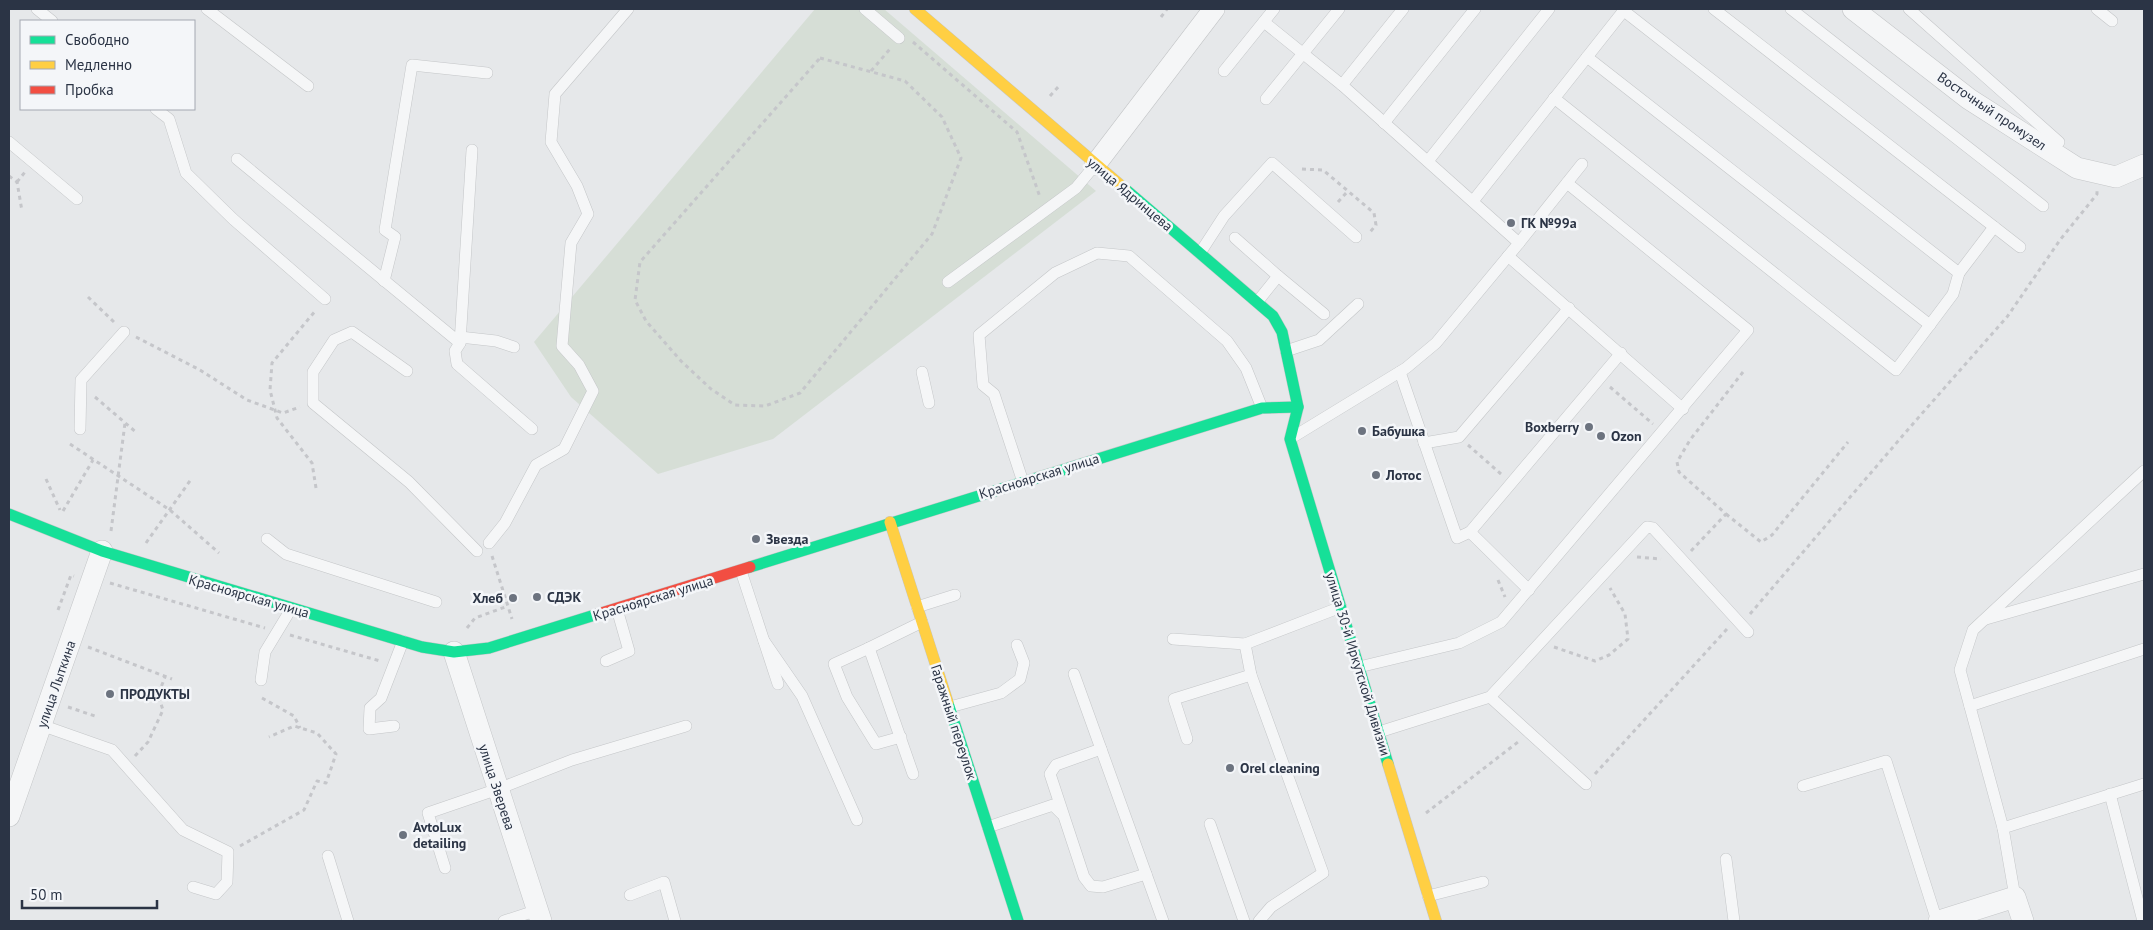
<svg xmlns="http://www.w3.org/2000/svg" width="2153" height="930" font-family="'PT Sans',sans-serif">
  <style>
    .green { fill: #d6ded6 }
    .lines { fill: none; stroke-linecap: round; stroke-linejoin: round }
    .lane-casing { stroke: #c4c6c8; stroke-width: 12 }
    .street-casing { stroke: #c4c6c8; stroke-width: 22 }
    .fast-casing { stroke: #c4c6c8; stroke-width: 12 }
    .slow-casing { stroke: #c4c6c8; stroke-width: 12 }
    .jam-casing { stroke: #c4c6c8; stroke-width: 12 }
    .path { stroke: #c5c6ca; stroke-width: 3; stroke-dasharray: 4 4; stroke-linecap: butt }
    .lane { stroke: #f5f6f7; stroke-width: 11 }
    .street { stroke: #f5f6f7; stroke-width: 21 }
    .fast { stroke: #16e098; stroke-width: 11 }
    .slow { stroke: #ffcf43; stroke-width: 11 }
    .jam { stroke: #f24e42; stroke-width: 11 }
    .poi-dot { fill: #6c737f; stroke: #f4f6f9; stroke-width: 2 }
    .labels { text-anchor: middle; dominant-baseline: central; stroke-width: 5; stroke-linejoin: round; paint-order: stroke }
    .street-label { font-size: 14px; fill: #2b3445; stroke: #f4f6f9 }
    .poi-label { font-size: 14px; font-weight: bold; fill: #2b3445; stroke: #f4f6f9; text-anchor: start }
  </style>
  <rect width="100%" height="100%" fill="#e6e8ea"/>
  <polygon class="green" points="815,9 884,9 1096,191 773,439 658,474 571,397 534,342"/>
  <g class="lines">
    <defs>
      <g id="lane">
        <polyline points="37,9 52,21"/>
        <polyline points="207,9 308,86"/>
        <polyline points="865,9 899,38"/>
        <polyline points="1714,9 2020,247"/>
        <polyline points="1791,9 2043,206"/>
        <polyline points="1909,9 2059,142"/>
        <polyline points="2097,9 2112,21"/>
        <polyline points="1624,11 1959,273"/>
        <polyline points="1264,22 1342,85 1519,243 1436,343 1406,368 1293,437"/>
        <polyline points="1587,57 1930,325"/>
        <polyline points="1224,71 1274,9"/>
        <polyline points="1342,85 1403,9"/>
        <polyline points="1554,98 1896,370 1953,294 1959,273 1994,227"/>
        <polyline points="1266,99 1339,9"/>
        <polyline points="156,109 169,119 186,173 233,219 325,299"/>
        <polyline points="1384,123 1475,9"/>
        <polyline points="9,142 77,199"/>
        <polyline points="237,159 460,343 472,150"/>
        <polyline points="1428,161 1549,9"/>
        <polyline points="1473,201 1625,9"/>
        <polyline points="1235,238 1278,276 1258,301"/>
        <polyline points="1519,243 1582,164"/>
        <polyline points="1200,253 1224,216 1272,163 1356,237"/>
        <polyline points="1508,256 1683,409"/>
        <polyline points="1278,276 1324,314"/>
        <polyline points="384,281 395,237 385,230 412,65 487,73"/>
        <polyline points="948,282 1076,188 1095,165"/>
        <polyline points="460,337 496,341 514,347"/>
        <polyline points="460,343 455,351 457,364 532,429"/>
        <polyline points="1286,351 1319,340 1358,304"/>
        <polyline points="407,371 352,332 334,340 313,372 313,403 409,482 477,551"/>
        <polyline points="922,372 929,403"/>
        <polyline points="1400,372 1457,538 1470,532 1529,590"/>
        <polyline points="80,429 81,380 124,332"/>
        <polyline points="1424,443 1459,437 1569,308"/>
        <polyline points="1023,482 994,394 983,385 979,335 1055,273 1097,253 1129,256 1227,341 1246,368 1262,408"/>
        <polyline points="1470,532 1621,353"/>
        <polyline points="267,539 286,554 436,602"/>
        <polyline points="489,543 505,523 536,465 564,449 593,391 579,365 562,346 571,243 588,214 577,186 551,142 555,94 628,9"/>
        <polyline points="741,571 778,684"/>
        <polyline points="917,607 955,595"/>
        <polyline points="1986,619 2144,574"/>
        <polyline points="1173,639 1245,644 1341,607"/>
        <polyline points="764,641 802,696 857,820"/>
        <polyline points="1245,644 1251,675 1323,873 1271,907 1259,921"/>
        <polyline points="869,648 834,664 847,697 876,744 901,737"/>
        <polyline points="606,661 629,651 617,609"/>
        <polyline points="1359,667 1459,643 1501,622 1748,330 1567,183"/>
        <polyline points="1074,674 1163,921"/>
        <polyline points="261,680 265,652 291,609"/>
        <polyline points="1490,697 1586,784"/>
        <polyline points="1970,706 2144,649"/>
        <polyline points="950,707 1001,693 1020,679 1024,663 1017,645"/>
        <polyline points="41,725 112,750 183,830 228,852 227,882 216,894 193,887"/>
        <polyline points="394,726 369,729 370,708 381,698 403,641"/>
        <polyline points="1379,732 1490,697 1647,527 1653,528 1748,632"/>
        <polyline points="1187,739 1174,699 1251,675"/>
        <polyline points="1101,749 1056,765 1050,774 1084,877 1091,886 1103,887 1146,874"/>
        <polyline points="913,774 869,648 922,622"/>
        <polyline points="1803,786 1886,761 1937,921"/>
        <polyline points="2110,794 2143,921"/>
        <polyline points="1210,824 1244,921"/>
        <polyline points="988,827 1053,805 1062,814"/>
        <polyline points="2003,828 1960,670 1973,630 2144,471"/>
        <polyline points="328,856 348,921"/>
        <polyline points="1726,859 1734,921"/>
        <polyline points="445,868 428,813 498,789 572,760 686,726"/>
        <polyline points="630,895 664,882 675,921"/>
        <polyline points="1428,896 1483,882"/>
        <polyline points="2015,897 2003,828 2144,784"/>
        <polyline points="504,921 538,910"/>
      </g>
      <g id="street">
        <polyline points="1853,9 1969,99 2077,168 2116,177 2144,165"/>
        <polyline points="1095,165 1214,9"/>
        <polyline points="454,652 541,921"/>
        <polyline points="9,816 102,551"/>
        <polyline points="1939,921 2015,897 2023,921"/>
      </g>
      <g id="fast">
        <polyline points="1125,189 1273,316 1282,332 1298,407 1290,439 1388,764"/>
        <polyline points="9,514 102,551 422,647 454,652 489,648 598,614"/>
        <polyline points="750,567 1262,408 1298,407"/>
        <polyline points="948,703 1018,921"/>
      </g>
      <g id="slow">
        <polyline points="915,9 1125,189"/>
        <polyline points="890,522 948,703"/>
        <polyline points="1388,764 1436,921"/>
      </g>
      <polyline id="jam" points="598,614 750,567"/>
    </defs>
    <use href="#lane" class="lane-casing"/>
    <use href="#street" class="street-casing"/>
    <use href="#fast" class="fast-casing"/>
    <use href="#slow" class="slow-casing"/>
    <use href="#jam" class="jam-casing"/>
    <g class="path">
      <polyline points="1161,17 1167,9"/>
      <polyline points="913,42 1017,132 1040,197"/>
      <polygon points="820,58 905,81 942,117 961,158 932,234 800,393 765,406 735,405 711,389 681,361 646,321 635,300 640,262"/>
      <polyline points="871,71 890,49"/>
      <polyline points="1050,96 1060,85"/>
      <polyline points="1302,169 1323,170 1374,213 1376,225 1370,232"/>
      <polyline points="9,176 17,182 22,211"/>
      <polyline points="17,182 25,172"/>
      <polyline points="1338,202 1348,191"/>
      <polyline points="88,297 115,323"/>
      <polyline points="136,337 200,370 247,400 283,413 300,407"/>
      <polyline points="1610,387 1653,424"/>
      <polyline points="95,397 137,433"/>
      <polyline points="70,444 170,510 219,553"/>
      <polyline points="1468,445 1501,474"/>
      <polyline points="46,479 60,510"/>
      <polyline points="316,488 312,463 277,418 270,390 272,363 316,310"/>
      <polyline points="63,511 93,460"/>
      <polyline points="1726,514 1761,542 1772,535 1848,442"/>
      <polyline points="111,531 125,423"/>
      <polyline points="146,543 192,478"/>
      <polyline points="1691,551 1726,514 1679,472 1677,462 1690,440 1743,372"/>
      <polyline points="492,556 512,619"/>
      <polyline points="1637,557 1661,559"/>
      <polyline points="1498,580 1505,597"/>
      <polyline points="110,583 265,628"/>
      <polyline points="58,610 71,575 74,576"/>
      <polyline points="1750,614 1911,426 2007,317 2060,240 2097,194 2097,191"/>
      <polyline points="467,628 475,618 508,606"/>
      <polyline points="290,635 380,661"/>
      <polyline points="88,647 172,679"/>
      <polyline points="1554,647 1595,661 1609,655 1628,639 1625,614 1610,588"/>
      <polyline points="262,698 294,716 300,728"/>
      <polyline points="68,707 95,716"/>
      <polyline points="135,756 148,742 163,710 158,695 165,677"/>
      <polyline points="1595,774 1727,629"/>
      <polyline points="1426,813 1518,742"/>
      <polyline points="240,846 304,810 317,781 326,783 336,754 317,733 294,726 269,737"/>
    </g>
    <use href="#lane" class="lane"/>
    <use href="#street" class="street"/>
    <use href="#fast" class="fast"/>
    <use href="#slow" class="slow"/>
    <use href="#jam" class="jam"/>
  </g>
  <g class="poi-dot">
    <circle cx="1511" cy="223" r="5"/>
    <circle cx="1589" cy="427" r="5"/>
    <circle cx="1362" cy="431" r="5"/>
    <circle cx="1601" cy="436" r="5"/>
    <circle cx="1376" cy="475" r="5"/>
    <circle cx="756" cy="539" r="5"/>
    <circle cx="537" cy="597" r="5"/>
    <circle cx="513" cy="598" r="5"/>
    <circle cx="110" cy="694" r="5"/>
    <circle cx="1230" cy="768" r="5"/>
    <circle cx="403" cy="835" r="5"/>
  </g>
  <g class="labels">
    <g class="street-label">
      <text transform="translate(1992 111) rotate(34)">Восточный промузел</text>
      <text transform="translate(1130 194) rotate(40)">улица Ядринцева</text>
      <text transform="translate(1039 476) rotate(-17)">Красноярская улица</text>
      <text transform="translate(249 596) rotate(16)">Красноярская улица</text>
      <text transform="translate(653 598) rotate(-17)">Красноярская улица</text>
      <text transform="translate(1358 664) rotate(73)">улица 30-й Иркутской Дивизии</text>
      <text transform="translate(56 684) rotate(-71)">улица Лыткина</text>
      <text transform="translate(954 722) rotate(72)">Гаражный переулок</text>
      <text transform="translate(497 787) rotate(72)">улица Зверева</text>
    </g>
    <g class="poi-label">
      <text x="1521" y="223">ГК №99а</text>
      <text x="1579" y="427" text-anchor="end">Boxberry</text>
      <text x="1372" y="431">Бабушка</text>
      <text x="1611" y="436">Ozon</text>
      <text x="1386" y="475">Лотос</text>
      <text x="766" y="539">Звезда</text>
      <text x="547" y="597">СДЭК</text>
      <text x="503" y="598" text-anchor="end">Хлеб</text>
      <text x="120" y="694">ПРОДУКТЫ</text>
      <text x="1240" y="768">Orel cleaning</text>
      <text x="413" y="827">AvtoLux<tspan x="413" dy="16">detailing</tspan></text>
    </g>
  </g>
  <rect width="2153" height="930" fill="none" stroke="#2b3445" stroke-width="20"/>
  <rect x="20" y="20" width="175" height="90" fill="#f4f6f9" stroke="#a4a8b1"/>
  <rect x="30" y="36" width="25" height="8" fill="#16e098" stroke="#a4a8b1"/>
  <text x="65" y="45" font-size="15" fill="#2b3445">Свободно</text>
  <rect x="30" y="61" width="25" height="8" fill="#ffcf43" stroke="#a4a8b1"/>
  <text x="65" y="70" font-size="15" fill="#2b3445">Медленно</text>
  <rect x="30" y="86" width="25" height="8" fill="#f24e42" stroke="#a4a8b1"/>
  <text x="65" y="95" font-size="15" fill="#2b3445">Пробка</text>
  <path d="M22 900v8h135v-8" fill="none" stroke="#2b3445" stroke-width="2.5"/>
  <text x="30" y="900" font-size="15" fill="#2b3445" stroke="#f4f6f9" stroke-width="4" paint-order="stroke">50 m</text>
</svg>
